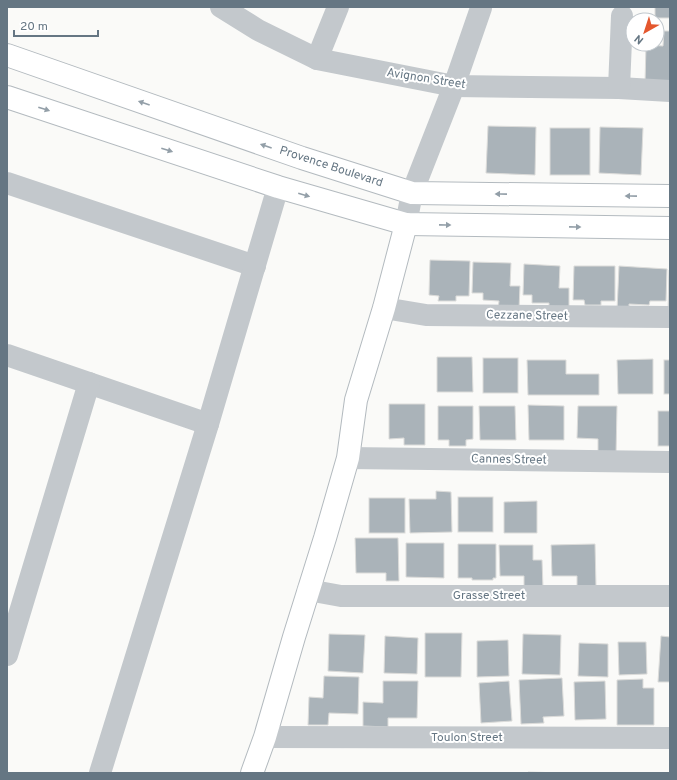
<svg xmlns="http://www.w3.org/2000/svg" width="677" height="780" font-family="Overpass,sans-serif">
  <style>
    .building { fill: #aab3b9; stroke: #dcdcda }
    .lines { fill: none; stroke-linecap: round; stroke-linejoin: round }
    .secondary-casing { stroke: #b3babf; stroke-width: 24 }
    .street { stroke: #c3c8cc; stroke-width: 22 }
    .secondary { stroke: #fff; stroke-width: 22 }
    .oneway { fill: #939fa8 }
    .labels { text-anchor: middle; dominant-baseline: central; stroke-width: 4; stroke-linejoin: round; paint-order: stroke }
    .street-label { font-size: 12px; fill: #657683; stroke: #fff }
  </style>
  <rect width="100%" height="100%" fill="#fafaf8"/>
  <g class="building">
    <rect x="655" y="7" width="15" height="11"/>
    <polygon points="664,31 670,31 670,84 645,83 646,45 663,46"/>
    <polygon points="488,126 536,127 535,175 486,173"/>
    <polygon points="600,127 643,128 641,175 599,173"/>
    <rect x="550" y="128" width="40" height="47"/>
    <polygon points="430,260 470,261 469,296 456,296 456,301 438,301 439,296 429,295"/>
    <polygon points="473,262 511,263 510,286 520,286 519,309 498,309 499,301 483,300 483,293 472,293"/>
    <polygon points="524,264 560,266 559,288 569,288 569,311 549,310 549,303 532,303 532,295 523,295"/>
    <polygon points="574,266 615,266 615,301 601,301 601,305 585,305 584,300 573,300"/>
    <polygon points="619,266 667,269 666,301 650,301 649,305 629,304 629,312 617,311"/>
    <polygon points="669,270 670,270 670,313 668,313"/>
    <polygon points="437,357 472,357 473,392 437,392"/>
    <rect x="483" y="358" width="35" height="35"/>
    <polygon points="653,359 653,394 618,394 617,360"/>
    <polygon points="527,360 566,360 566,374 599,374 599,395 528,395"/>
    <rect x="664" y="360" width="6" height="34"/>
    <polygon points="389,404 425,404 425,445 404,445 404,438 389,439"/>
    <polygon points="528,405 564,406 564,440 529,440"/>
    <polygon points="438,406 473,406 473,439 466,440 466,446 449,446 449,440 438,440"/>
    <polygon points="479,406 515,406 516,440 480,440"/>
    <polygon points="578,406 617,406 616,455 598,455 598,439 577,438"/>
    <rect x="658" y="411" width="12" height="35"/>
    <polygon points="436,491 451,492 452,532 410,533 409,499 436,499"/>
    <rect x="458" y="497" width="35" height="35"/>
    <rect x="369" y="498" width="36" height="35"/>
    <polygon points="537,501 537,533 504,533 504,502"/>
    <polygon points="355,538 398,538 399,581 386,581 386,573 356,573"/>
    <polygon points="406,543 444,543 444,578 406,577"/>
    <polygon points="458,544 496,544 496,578 493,578 493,580 472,580 472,578 458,578"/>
    <polygon points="595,544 596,586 577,586 577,576 552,576 551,545"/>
    <polygon points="499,545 533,545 533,560 542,560 543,588 524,588 524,576 500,576"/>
    <polygon points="425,633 462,633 461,677 425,677"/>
    <polygon points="329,634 365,635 363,673 328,671"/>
    <polygon points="523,634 561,635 560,675 522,674"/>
    <polygon points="385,636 418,638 417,674 384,673"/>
    <polygon points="661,636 670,637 670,682 658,682"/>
    <polygon points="508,640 509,676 477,677 477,641"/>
    <polygon points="618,642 646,642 647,674 619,675"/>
    <polygon points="579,643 608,644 608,677 578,676"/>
    <polygon points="324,676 359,677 358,714 329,713 328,725 308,725 309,697 323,698"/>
    <polygon points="562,678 564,716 543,717 544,723 521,724 519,680"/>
    <polygon points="643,679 643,688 654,688 654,725 617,725 617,680"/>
    <polygon points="383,681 418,681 417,718 388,718 388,727 363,726 363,702 383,703"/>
    <polygon points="509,681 512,721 481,723 479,683"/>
    <polygon points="605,681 606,719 575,720 574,682"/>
    <polygon points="528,772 563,773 528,773"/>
  </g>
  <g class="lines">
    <defs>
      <g id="secondary">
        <polyline points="7,55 302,158 412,193 670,196"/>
        <polyline points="7,97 278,187 406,224 670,228"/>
        <polyline points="252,773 265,737 294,637 325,538 348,458 356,400 384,308 406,224"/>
      </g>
    </defs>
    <use href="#secondary" class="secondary-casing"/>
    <g class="street">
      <polyline points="221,7 258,30 317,59 454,86 619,88 670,91"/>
      <polyline points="317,59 338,7"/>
      <polyline points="619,88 622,16"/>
      <polyline points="7,183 255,266"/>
      <polyline points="406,224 412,193 454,86 481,8"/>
      <polyline points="384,308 426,315 670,317"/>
      <polyline points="7,355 208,424"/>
      <polyline points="348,458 670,462"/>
      <polyline points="308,590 341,596 670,596"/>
      <polyline points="7,655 89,383"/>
      <polyline points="265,737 670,738"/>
      <polyline points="100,773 208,424 278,187"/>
    </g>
    <use href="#secondary" class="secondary"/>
  </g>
  <defs><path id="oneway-solid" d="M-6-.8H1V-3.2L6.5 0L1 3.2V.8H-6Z"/></defs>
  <g class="oneway">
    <use href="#oneway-solid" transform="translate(144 103) rotate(-161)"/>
    <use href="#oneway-solid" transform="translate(44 109) rotate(18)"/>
    <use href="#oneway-solid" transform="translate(266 146) rotate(-161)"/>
    <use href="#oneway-solid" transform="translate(167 150) rotate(18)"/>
    <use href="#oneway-solid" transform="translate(501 194) rotate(-179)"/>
    <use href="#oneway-solid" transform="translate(304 195) rotate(16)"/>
    <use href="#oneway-solid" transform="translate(631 196) rotate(-179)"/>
    <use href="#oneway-solid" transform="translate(445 225) rotate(1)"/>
    <use href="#oneway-solid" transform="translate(575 227) rotate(1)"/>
  </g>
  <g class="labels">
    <g class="street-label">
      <text transform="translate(426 79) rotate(9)">Avignon Street</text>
      <text transform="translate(331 167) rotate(18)">Provence Boulevard</text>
      <text transform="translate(527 316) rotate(1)">Cezzane Street</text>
      <text transform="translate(509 460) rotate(1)">Cannes Street</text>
      <text x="489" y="596">Grasse Street</text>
      <text x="467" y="738">Toulon Street</text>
    </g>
  </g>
  <rect width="677" height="780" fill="none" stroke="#657683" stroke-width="16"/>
  <g transform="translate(645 32) rotate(219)"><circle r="19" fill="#ffffff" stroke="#c1c8cd"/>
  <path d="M0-3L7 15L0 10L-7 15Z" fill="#e4572e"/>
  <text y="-6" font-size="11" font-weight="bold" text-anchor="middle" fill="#657683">N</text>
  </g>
  <path d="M14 30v6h84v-6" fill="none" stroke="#657683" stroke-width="2"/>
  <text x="20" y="30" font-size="12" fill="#657683" stroke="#ffffff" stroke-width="3" paint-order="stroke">20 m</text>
</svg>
